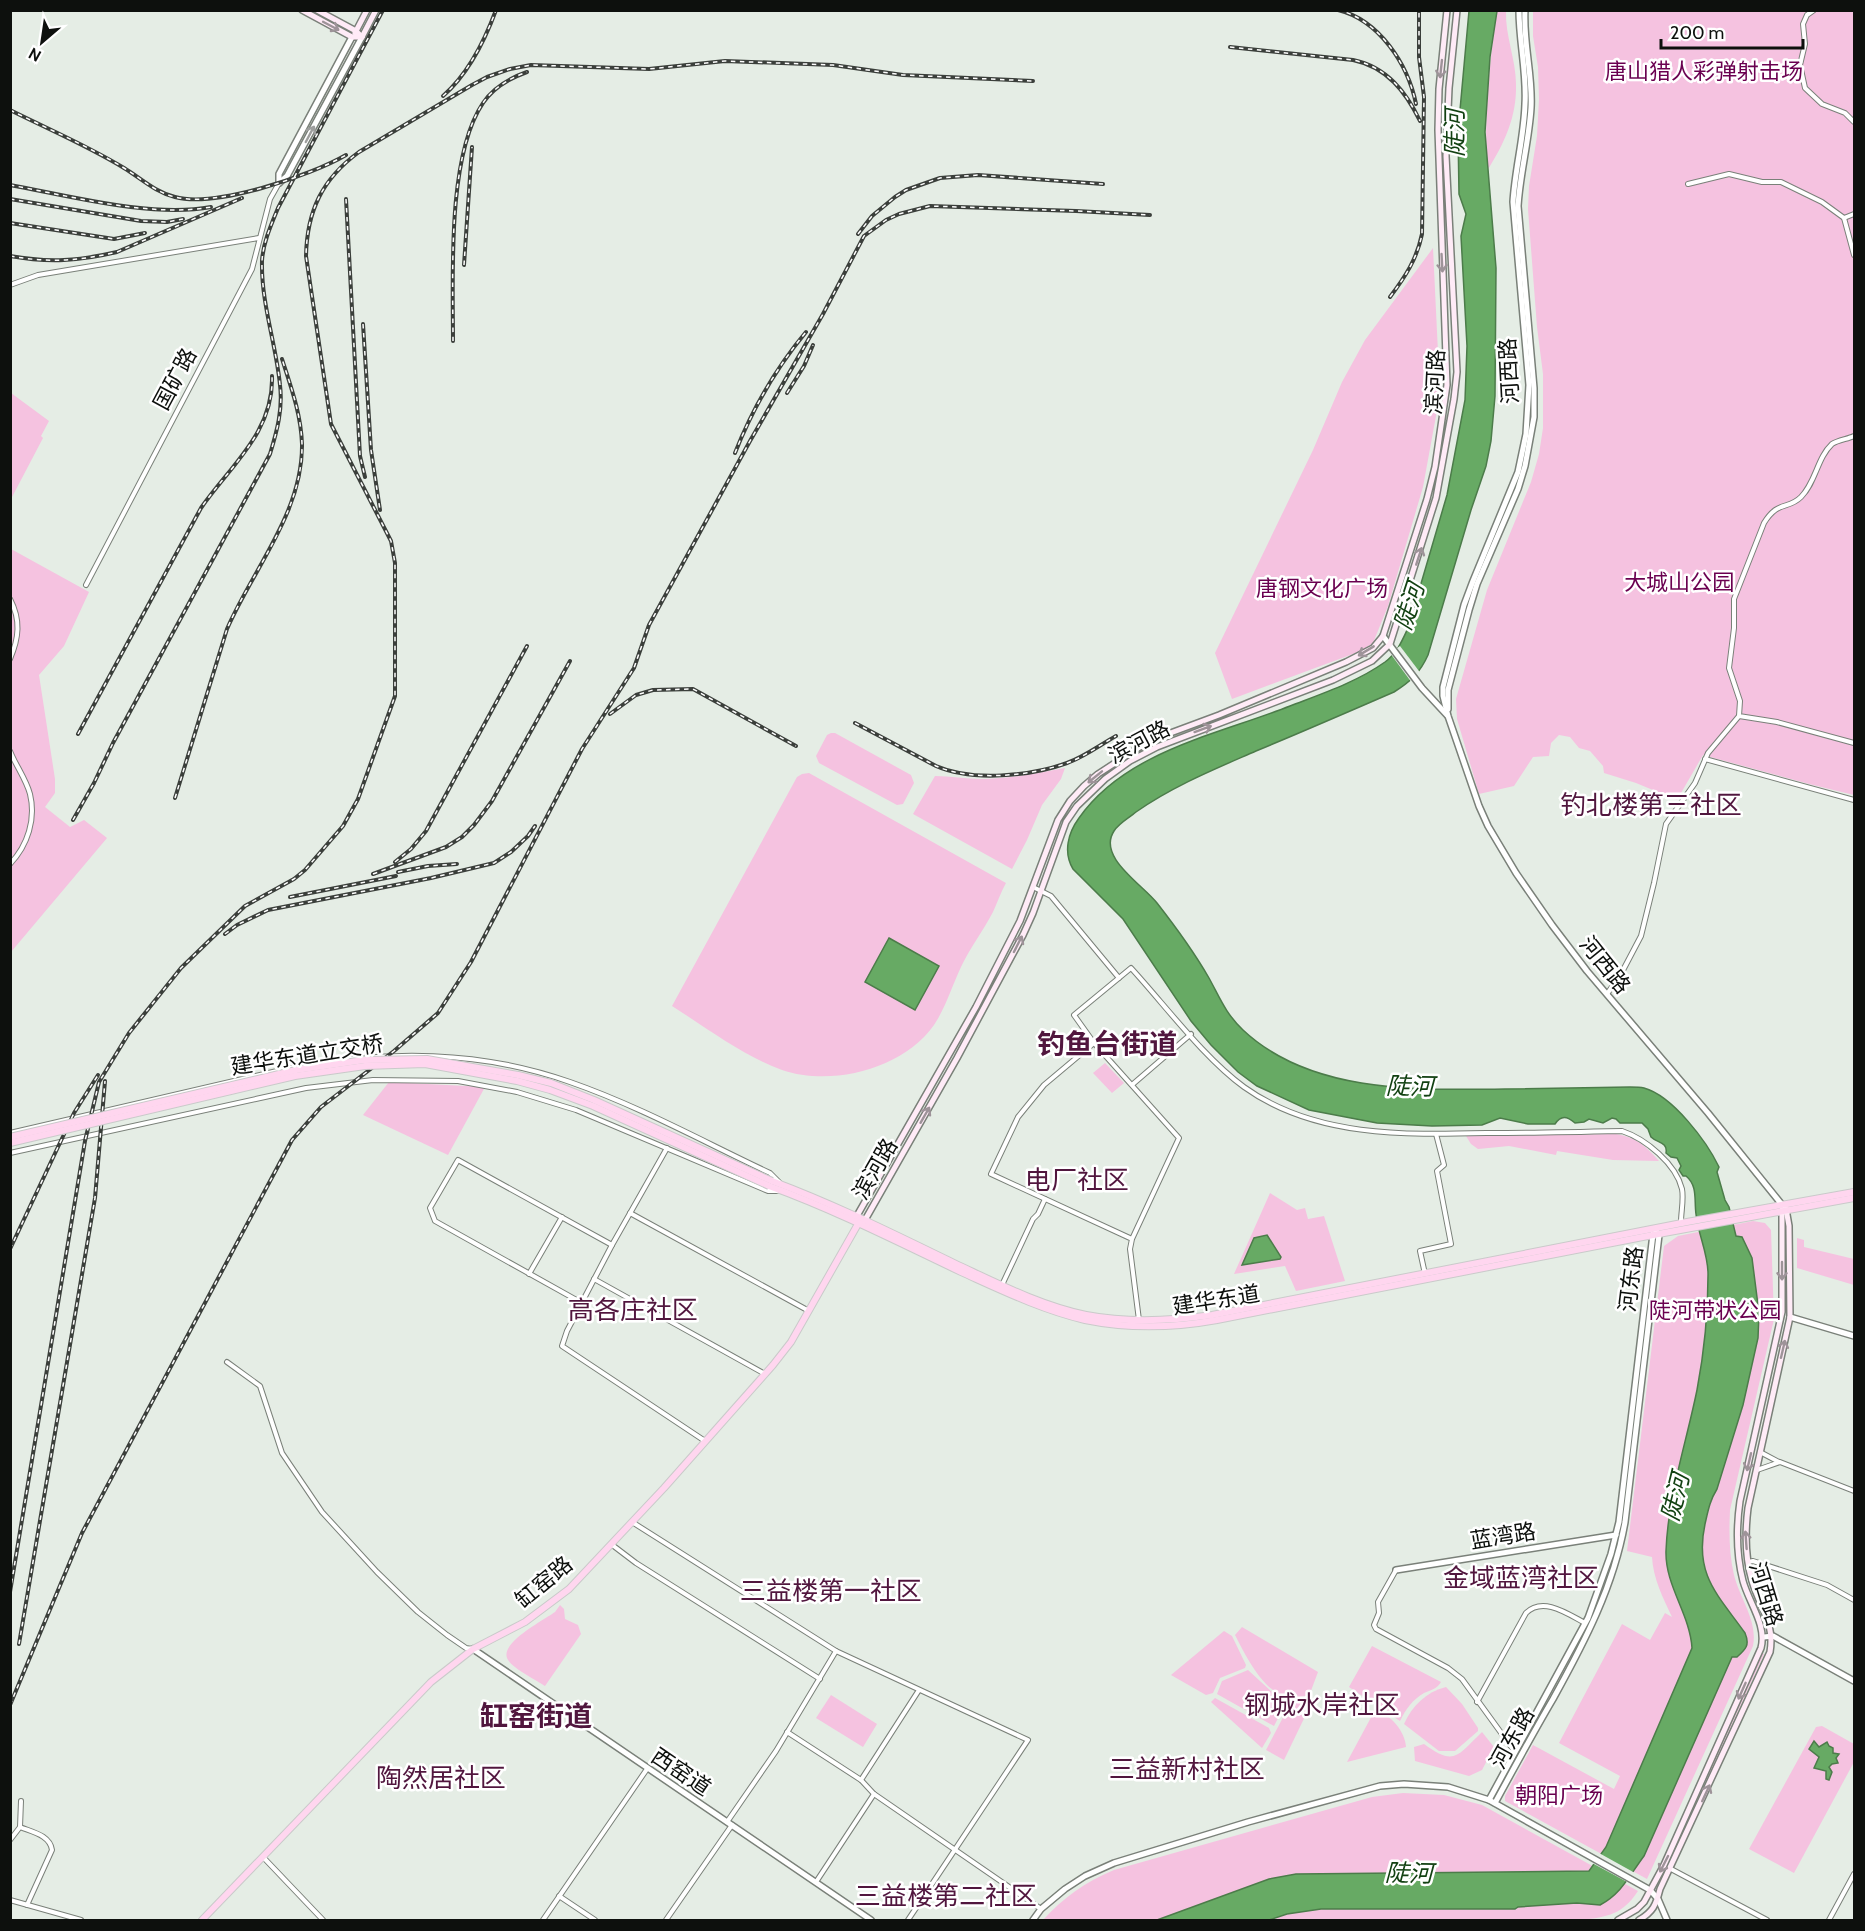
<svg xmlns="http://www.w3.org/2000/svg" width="1865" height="1931" font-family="Cabin,'Noto Sans SC',sans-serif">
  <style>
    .green { fill: #f5c2e0 }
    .water { fill: #67aa64; stroke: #4c7c4a; stroke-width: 1.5 }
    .pier { fill: #e5ede5 }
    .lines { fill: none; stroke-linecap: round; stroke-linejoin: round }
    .minor-casing { stroke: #7a8079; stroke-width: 6 }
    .tertiary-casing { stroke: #7a8079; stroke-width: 8 }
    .secondary-casing { stroke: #7a8079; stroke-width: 8 }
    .primary-casing { stroke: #cacaca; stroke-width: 8 }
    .minor { stroke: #fff; stroke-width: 4 }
    .tertiary { stroke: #fff; stroke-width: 5 }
    .secondary { stroke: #ffebf7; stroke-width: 5 }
    .primary { stroke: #ffd6ef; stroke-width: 6 }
    .rail-casing { stroke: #3b3f3b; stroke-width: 4 }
    .rail { stroke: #fff; stroke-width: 1.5; stroke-dasharray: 4.5; stroke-linecap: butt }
    .primary-bridge-casing { stroke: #cacaca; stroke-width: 8; stroke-linecap: butt }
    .primary-bridge { stroke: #ffd6ef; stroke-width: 6 }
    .oneway { stroke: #9e9399 }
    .oneway2 { stroke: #9e9f9e }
    .labels { text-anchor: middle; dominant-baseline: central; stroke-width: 5; stroke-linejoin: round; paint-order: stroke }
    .park-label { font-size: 22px; fill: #6a0050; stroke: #fff }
    .street-label { font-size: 22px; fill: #0d100d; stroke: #fff }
    .water-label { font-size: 24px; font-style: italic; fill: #124112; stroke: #fff }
    .quarter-label { font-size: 26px; fill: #51163e; stroke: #fff }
    .district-label { font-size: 28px; font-weight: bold; fill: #51163e; stroke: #fff }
  </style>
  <rect width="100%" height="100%" fill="#e5ede5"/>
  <g class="green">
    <path d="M1497,11H1506C1505,35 1516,60 1516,84C1517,117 1504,144 1487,171C1484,117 1489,64 1497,11Z"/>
    <polygon points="1533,11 1854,11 1854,795 1809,784 1703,755 1677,800 1636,783 1604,773 1603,766 1590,751 1579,748 1570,737 1559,735 1551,743 1549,756 1533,757 1514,786 1479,794 1457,719 1456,699 1487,590 1531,482 1539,454 1543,428 1543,374 1537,327 1528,209 1529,186 1537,136 1539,99 1538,67 1533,36"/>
    <polygon points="1433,248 1440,394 1423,487 1388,606 1373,643 1361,651 1232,699 1215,653 1313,450 1342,382 1365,340"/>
    <polygon points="11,393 49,421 41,436 43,438 11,499"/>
    <polygon points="11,549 89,592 64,646 39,675 55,779 55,793 45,807 70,827 84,820 107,838 11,952"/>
    <polygon points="831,733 835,733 911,775 914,783 903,804 897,805 819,763 816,756 827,735"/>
    <path d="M1065,768L1061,779L1042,805L1027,840L1012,869L913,814L935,776C951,776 965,779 981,779C1009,779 1037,773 1065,768Z"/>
    <path d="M809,773L1006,883C1001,892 997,903 993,912C983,931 970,948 961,967C952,986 946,1007 934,1025C903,1069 832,1087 782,1070C743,1056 707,1028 672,1006L797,777L802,774Z"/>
    <polygon points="1105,1063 1124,1083 1112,1093 1093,1073"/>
    <polygon points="389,1082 485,1087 448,1155 363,1115"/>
    <path d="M1616,1134C1636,1137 1646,1146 1659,1161L1613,1160L1557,1151L1556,1155L1509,1146L1478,1149L1471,1144L1466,1136Z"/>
    <polygon points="1270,1193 1297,1210 1305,1208 1308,1219 1324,1216 1345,1281 1296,1291 1285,1266 1234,1274"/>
    <path d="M1753,1221L1765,1223L1771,1230L1774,1319L1730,1510C1729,1532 1729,1554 1734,1575C1740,1599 1758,1621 1753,1646L1647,1879L1505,1801V1796L1533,1745L1614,1789L1620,1776L1559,1743L1622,1624L1650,1640L1665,1613L1672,1617C1663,1598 1653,1578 1652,1557L1627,1551L1664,1246L1678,1236Z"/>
    <polygon points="1797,1238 1804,1240 1804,1247 1854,1259 1854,1285 1797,1268"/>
    <path d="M560,1605L564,1609L565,1619L578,1625L581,1634L545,1686C537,1680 511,1668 507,1658C501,1642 544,1620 555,1612Z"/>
    <path d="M1242,1627L1318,1672L1309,1696C1303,1696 1296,1698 1290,1697C1264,1695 1245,1654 1235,1635Z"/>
    <polygon points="1224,1631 1232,1636 1246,1665 1245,1668 1220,1678 1213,1693 1206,1695 1171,1675"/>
    <path d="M1372,1646L1441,1682C1437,1689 1431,1690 1424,1693C1412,1700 1406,1709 1400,1721L1349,1687Z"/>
    <polygon points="1762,1653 1764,1654 1662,1877 1661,1876"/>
    <polygon points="1248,1670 1272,1692 1287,1701 1274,1726 1217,1694 1222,1681"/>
    <path d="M1446,1687L1462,1704L1478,1728V1731L1455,1751H1439L1404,1724C1412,1706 1426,1692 1446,1687Z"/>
    <polygon points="831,1695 877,1724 863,1747 816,1718"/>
    <polygon points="1215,1698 1269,1728 1271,1733 1262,1748 1211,1702"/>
    <polygon points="1292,1702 1311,1704 1284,1760 1266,1750 1290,1704"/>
    <path d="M1375,1710C1390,1714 1405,1731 1406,1747L1347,1762Z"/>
    <polygon points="1822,1726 1854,1744 1854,1762 1794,1873 1749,1849 1816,1727"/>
    <path d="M1482,1732L1494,1747L1482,1770L1469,1776L1415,1761L1414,1747L1424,1744C1455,1767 1458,1755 1482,1732Z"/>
    <path d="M1403,1793L1444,1795L1482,1805L1638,1891C1623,1914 1608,1917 1581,1920H1043C1063,1898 1085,1882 1114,1870L1372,1797Z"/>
  </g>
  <g class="water">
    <path d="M1469,11H1497L1490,57L1485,132L1496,268L1495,396L1491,441L1486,466L1471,510L1428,655C1420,673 1410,682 1394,692C1348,712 1302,732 1256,751C1215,769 1173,786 1136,812C1129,818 1119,823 1114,831C1097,857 1142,884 1157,903C1175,926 1194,952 1209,978C1220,998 1226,1014 1243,1030C1311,1094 1418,1090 1505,1089C1546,1088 1588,1088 1630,1087C1634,1087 1640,1087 1644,1088C1673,1096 1707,1142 1719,1167L1717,1172L1725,1200L1729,1207L1736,1236L1742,1237L1752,1258L1759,1313L1758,1338L1743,1405L1717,1489C1710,1500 1708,1511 1705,1524C1694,1575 1718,1595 1745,1633C1750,1645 1746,1649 1737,1657H1732L1644,1856C1629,1876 1622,1893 1600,1905L1577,1903L1518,1907L1515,1909H1321L1287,1914L1269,1920H1157L1269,1879L1296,1874L1589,1871L1606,1847L1692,1648C1690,1614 1665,1586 1666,1551C1668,1496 1686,1444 1697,1390C1704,1353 1708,1314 1708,1276C1709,1255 1698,1235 1696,1214C1694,1200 1698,1186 1686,1176H1683L1679,1170L1681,1166L1677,1158L1671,1157L1666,1153C1668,1142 1657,1143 1651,1137L1648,1129L1642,1123H1620L1616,1119L1612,1118L1603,1123L1589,1119L1584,1122L1575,1123C1567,1116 1561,1115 1555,1124H1528L1500,1118L1482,1125L1432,1126L1377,1123L1309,1110L1257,1086L1238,1072L1211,1045L1191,1021L1123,919L1073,869C1063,852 1068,833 1079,818C1126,751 1217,735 1290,706C1321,694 1357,682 1385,662C1397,653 1402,641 1408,628L1447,495L1465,400L1467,346L1461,236L1466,214L1459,194L1458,132Z"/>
    <polygon points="889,938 939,966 915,1010 865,982"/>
    <polygon points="1267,1235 1281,1257 1280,1259 1242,1265 1254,1238"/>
    <polygon points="1814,1741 1819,1747 1827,1742 1829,1746 1833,1748 1833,1753 1839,1754 1836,1758 1838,1763 1832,1764 1829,1767 1832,1772 1829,1780 1826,1779 1826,1771 1814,1768 1819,1757 1809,1749"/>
  </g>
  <g class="pier">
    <polygon points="1400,646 1422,675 1412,683 1390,653"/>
    <polygon points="1599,1853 1635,1873 1629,1883 1592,1863"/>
  </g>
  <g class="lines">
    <defs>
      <g id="minor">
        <polyline points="1814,10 1807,15 1803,24 1805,44 1800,65 1805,88 1822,104 1845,113 1854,122"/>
        <polyline points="1688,184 1729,174 1762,182 1781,182 1822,202 1844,218 1854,255"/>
        <polyline points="1844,218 1854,214"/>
        <polyline points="10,285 38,275 259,238"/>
        <path d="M1854,436C1848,439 1838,440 1832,444C1817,458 1816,482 1801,497C1788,510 1778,500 1764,523L1734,599V628L1729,668L1740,701L1739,716L1777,722L1854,743"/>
        <polyline points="86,585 252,269 270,199 279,183"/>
        <path d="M10,599C21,620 19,638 10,659"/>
        <path d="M10,751C16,766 26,779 30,794C36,819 28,845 10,864"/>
        <polyline points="1705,759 1854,800"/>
        <polyline points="1033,887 1051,896 1119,978"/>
        <polyline points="1607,994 1621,974 1641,936 1654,883 1666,824 1695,783 1708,753 1739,716"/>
        <path d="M1094,1043L1074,1015L1131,968C1165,1005 1204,1058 1244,1087C1315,1138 1407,1135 1490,1133C1534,1133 1578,1132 1622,1131C1646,1139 1676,1164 1682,1189C1684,1199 1681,1212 1681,1222"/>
        <polyline points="1133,1084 1191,1034"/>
        <path d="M10,1133L294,1067C388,1050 479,1050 570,1082C639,1106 704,1142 770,1173L780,1183"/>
        <polyline points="667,1148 612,1245 567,1331 562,1346 705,1441"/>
        <polyline points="10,1153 306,1088 373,1080 458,1081 517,1092 576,1110 768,1191 777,1191"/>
        <polyline points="630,1213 809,1311"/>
        <polyline points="1132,1239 991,1174 1018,1117 1044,1085 1094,1043 1179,1138 1132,1239 1130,1249 1139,1320"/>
        <polyline points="529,1274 562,1217"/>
        <polyline points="1425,1274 1420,1251 1451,1244 1437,1171 1444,1165 1436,1134"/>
        <polyline points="594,1279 765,1374"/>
        <polyline points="1002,1285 1033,1219 1038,1214 1045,1199"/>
        <polyline points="582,1303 435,1221 430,1208 458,1160 612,1245"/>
        <polyline points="227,1362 260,1386 282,1453 322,1512 377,1572 418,1612 447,1635 466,1648 472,1649"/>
        <polyline points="1760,1452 1779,1462"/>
        <polyline points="1757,1470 1780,1462 1854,1491"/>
        <polyline points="632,1522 836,1651 1028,1740 908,1920"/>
        <polyline points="611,1544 636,1563 820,1679"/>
        <polyline points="1748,1562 1753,1561 1827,1585 1854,1600"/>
        <polyline points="1396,1570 1378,1602 1379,1613 1374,1625 1376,1629 1448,1668 1462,1679 1515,1752"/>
        <polyline points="919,1690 861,1780 874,1794 1041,1909"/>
        <path d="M1477,1702L1526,1613C1543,1596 1568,1614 1585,1623"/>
        <polyline points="787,1732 861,1780"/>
        <polyline points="727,1822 776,1751 836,1651"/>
        <polyline points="20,1827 21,1801"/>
        <path d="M10,1840L20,1827C32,1832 50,1835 52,1850L27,1905"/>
        <polyline points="263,1857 323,1920"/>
        <polyline points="1671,1869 1767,1920"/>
        <polyline points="816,1882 874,1794"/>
        <polyline points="559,1896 595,1920"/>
        <polyline points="10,1900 81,1920"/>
        <polyline points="543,1920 647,1769"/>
        <polyline points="666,1920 732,1825"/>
        <polyline points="1829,1920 1854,1874"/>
      </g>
      <g id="tertiary">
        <path d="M1519,10C1519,42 1527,73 1525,104C1524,137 1515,169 1513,202L1529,385L1526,434L1518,472L1473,581L1464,605L1443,687V696L1448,716L1479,806L1488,826L1516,873L1552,925L1587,971L1708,1113L1783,1206"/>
        <polyline points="279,183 287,176 362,37"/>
        <polyline points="279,183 279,174 352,37"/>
        <polyline points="1383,636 1422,688 1447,715"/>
        <path d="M1448,709V690L1469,610L1477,584L1518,489L1525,466L1534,417V388L1518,206C1520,173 1529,141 1531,108C1533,76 1523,43 1525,10"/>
        <polyline points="1790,1317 1854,1336"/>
        <polyline points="1396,1570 1616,1535"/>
        <polyline points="1764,1637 1773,1636 1854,1681"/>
        <polyline points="473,1649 871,1920"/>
        <polyline points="1489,1800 1588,1618 1611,1554 1619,1522 1653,1234"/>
        <path d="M1495,1803C1514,1768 1533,1733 1553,1699C1584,1643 1614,1586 1625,1522L1659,1235L1656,1231"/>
        <polyline points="1033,1920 1041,1909 1065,1889 1085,1876 1114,1863 1248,1822 1380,1786 1404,1784 1448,1787 1489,1800 1650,1890 1658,1899 1667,1920"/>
      </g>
      <g id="secondary">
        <polyline points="302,10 352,37 362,37"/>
        <polyline points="317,10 356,31 362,37"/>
        <polyline points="1447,10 1439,89 1438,130 1447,385 1435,467 1427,499 1383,636 1373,648 1346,662 1219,715 1149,741 1098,774 1084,786 1070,801 1058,820 1020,921 976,1007 858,1214 858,1224 865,1220 957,1058 1023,935 1033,913 1066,822 1077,806 1105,779 1130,761 1157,747 1333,680 1372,661 1390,644 1436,498 1454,399 1457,372 1446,156 1449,88 1457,10"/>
        <polyline points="355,33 367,10"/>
        <polyline points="362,37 376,10"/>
        <path d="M1618,1920L1637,1909L1644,1902L1664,1865L1761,1648C1767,1625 1749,1603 1743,1581C1736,1554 1736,1529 1740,1501L1782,1312V1210"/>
        <path d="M1639,1920C1653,1912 1656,1905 1660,1889L1770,1652C1775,1623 1760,1608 1752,1581C1745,1557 1745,1532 1748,1508L1790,1317L1789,1226L1786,1209"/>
      </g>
      <g id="primary">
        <path d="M772,1181C834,1204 894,1234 954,1263C997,1283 1039,1305 1086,1315C1128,1323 1170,1321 1212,1315L1687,1222L1854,1192"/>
        <path d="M769,1186C835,1210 898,1242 961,1272C1001,1290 1042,1310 1085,1320C1129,1329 1173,1328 1217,1320L1653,1235L1854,1198"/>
        <polyline points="202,1920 431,1682 473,1649 525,1622 569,1589 664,1488 773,1365 791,1342 858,1224"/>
      </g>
    </defs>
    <use href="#minor" class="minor-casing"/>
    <use href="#tertiary" class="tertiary-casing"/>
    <use href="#secondary" class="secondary-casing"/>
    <use href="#primary" class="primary-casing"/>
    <use href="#minor" class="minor"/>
    <use href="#tertiary" class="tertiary"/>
    <use href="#secondary" class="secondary"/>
    <use href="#primary" class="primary"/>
    <defs>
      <g id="rail">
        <path d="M1338,10C1379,20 1408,64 1416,104"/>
        <path d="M1230,47L1353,60C1387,67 1406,92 1420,121"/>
        <path d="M443,96C467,75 485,40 496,10"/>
        <path d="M10,110C48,129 88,146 124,168C142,179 155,192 175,197C215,208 310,176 346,155"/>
        <path d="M10,185C70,196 152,218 211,207"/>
        <polyline points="10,199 141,221 167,222 183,219"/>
        <polyline points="346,199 360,456 365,477"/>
        <polyline points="10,223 114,239 145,233"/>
        <polyline points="858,234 872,216 895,197 906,190 940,178 978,175 1103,184"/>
        <path d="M10,256C49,263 79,261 117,252L242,198"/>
        <polyline points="464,265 472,147"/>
        <path d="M1390,297C1405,277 1417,259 1422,234L1424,97L1419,57V10"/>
        <polyline points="363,324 371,450 380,510"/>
        <path d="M453,341C453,277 447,156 483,103C493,88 510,78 527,72"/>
        <polyline points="787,393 804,366 813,345"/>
        <path d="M735,453C752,410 776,368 806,332"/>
        <polyline points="610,714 636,695 653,690 693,689 796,746"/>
        <path d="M855,723L936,766C972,782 1031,776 1067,763C1084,757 1100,745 1116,736"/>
        <path d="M78,734L201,508C230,466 274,432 272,376"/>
        <path d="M175,798L227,629C253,569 303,512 302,444C301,414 291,387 282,359"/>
        <path d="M73,820L94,783L113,743L270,454C277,431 283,409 280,385C276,344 261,303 262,261C263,243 271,225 278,208L383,10"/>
        <polyline points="395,862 411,849 426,831 527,646"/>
        <polyline points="398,872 428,866 457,864"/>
        <polyline points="373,874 446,847 462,837 474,825 492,801 570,661"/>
        <polyline points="290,897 396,876"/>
        <polyline points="225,934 237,925 268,910 431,878 494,863 511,852 528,836 535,826"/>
        <polyline points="10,1249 74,1113 98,1075"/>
        <path d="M10,1592L85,1141L99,1082L129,1033L181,968L245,906L294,879L305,870L343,826L358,799L395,696V563L391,541L331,424L306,256C307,211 322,179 359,152L472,85L487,77L510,69L531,65L649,69L725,61L833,65L903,75L1033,81"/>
        <polyline points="19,1644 95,1198 105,1081"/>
        <polyline points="10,1705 82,1533 292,1140 321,1107 394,1051 438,1013 471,962 582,749 634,668 649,625 750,441 823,314 864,236 886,220 899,214 930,206 1076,211 1150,215"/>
      </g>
    </defs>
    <use href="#rail" class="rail-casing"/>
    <use href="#rail" class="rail"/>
    <defs>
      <g id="primary-bridge">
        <polyline points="10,1137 296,1070 364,1060 427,1059 518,1075 551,1083 594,1100 772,1181"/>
        <polyline points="10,1143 295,1076 365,1066 425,1064 517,1081 550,1090 593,1106 769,1186"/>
      </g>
    </defs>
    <use href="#primary-bridge" class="primary-bridge-casing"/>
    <use href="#primary-bridge" class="primary-bridge"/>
  </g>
  <defs><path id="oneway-shaft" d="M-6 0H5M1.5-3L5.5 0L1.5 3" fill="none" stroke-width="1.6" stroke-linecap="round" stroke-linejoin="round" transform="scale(1.5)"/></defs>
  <g class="oneway">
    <use href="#oneway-shaft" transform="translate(331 26) rotate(28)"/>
    <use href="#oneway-shaft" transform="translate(1441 69) rotate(96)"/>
    <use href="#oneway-shaft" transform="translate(1442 263) rotate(87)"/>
    <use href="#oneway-shaft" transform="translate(1419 556) rotate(-72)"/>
    <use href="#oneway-shaft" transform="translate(1366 651) rotate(149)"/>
    <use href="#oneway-shaft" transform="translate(1203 729) rotate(-20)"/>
    <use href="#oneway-shaft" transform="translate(1095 777) rotate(141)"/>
    <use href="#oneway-shaft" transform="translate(1018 944) rotate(-63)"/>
    <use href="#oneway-shaft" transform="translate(925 1115) rotate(-60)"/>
    <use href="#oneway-shaft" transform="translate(1782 1271) rotate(90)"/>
    <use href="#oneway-shaft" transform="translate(1783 1349) rotate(-77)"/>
    <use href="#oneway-shaft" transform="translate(1749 1462) rotate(103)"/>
    <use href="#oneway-shaft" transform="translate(1746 1540) rotate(-94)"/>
    <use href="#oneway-shaft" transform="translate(1742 1691) rotate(114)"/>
    <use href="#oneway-shaft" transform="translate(1706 1793) rotate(-65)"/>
    <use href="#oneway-shaft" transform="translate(1664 1864) rotate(117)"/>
  </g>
  <use class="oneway2" href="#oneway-shaft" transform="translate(310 134) rotate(-62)"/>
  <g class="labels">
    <g class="park-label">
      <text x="1704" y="71">唐山猎人彩弹射击场</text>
      <text x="1679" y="582">大城山公园</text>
      <text x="1322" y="588">唐钢文化广场</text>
      <text x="1715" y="1310">陡河带状公园</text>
      <text x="1559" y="1795">朝阳广场</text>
    </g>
    <g class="street-label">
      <text transform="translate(1509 371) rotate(-93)">河西路</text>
      <text transform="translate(175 379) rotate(-62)">国矿路</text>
      <text transform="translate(1435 382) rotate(-87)">滨河路</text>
      <text transform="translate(1139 742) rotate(-28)">滨河路</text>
      <text transform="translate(1605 965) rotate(51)">河西路</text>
      <text transform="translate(307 1055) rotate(-9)">建华东道立交桥</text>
      <text transform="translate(875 1169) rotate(-60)">滨河路</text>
      <text transform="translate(1631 1279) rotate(-83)">河东路</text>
      <text transform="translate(1216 1300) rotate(-9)">建华东道</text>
      <text transform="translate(1503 1536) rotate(-9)">蓝湾路</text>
      <text transform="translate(544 1582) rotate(-40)">缸窑路</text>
      <text transform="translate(1766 1594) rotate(73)">河西路</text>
      <text transform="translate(1512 1738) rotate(-61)">河东路</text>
      <text transform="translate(681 1772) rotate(34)">西窑道</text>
    </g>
    <g class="water-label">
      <text transform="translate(1454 133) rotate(-90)">陡河</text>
      <text transform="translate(1409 606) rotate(-72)">陡河</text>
      <text transform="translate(1410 1086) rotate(1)">陡河</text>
      <text transform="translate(1675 1497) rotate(-76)">陡河</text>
      <text transform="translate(1409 1873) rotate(1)">陡河</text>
    </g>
    <g class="quarter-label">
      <text x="1651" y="805">钓北楼第三社区</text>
      <text x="1077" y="1180">电厂社区</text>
      <text x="633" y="1310">高各庄社区</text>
      <text x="1521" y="1578">金域蓝湾社区</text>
      <text x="831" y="1591">三益楼第一社区</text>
      <text x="1322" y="1705">钢城水岸社区</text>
      <text x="1187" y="1769">三益新村社区</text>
      <text x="441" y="1778">陶然居社区</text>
      <text x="946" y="1896">三益楼第二社区</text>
    </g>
    <g class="district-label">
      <text x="1107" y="1044">钓鱼台街道</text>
      <text x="536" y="1716">缸窑街道</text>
    </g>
  </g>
  <rect width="1865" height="1931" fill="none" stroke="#0d100d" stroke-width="24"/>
  <g transform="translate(42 42) rotate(209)" stroke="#ffffff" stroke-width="4.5" paint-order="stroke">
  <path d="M0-4.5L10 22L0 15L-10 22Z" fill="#0d100d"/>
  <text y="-9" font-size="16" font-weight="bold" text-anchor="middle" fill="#0d100d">N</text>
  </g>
  <path d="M1661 39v9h142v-9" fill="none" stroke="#0d100d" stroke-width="3"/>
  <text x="1670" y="39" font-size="18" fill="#0d100d" stroke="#ffffff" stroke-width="4.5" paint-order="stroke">200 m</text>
</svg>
